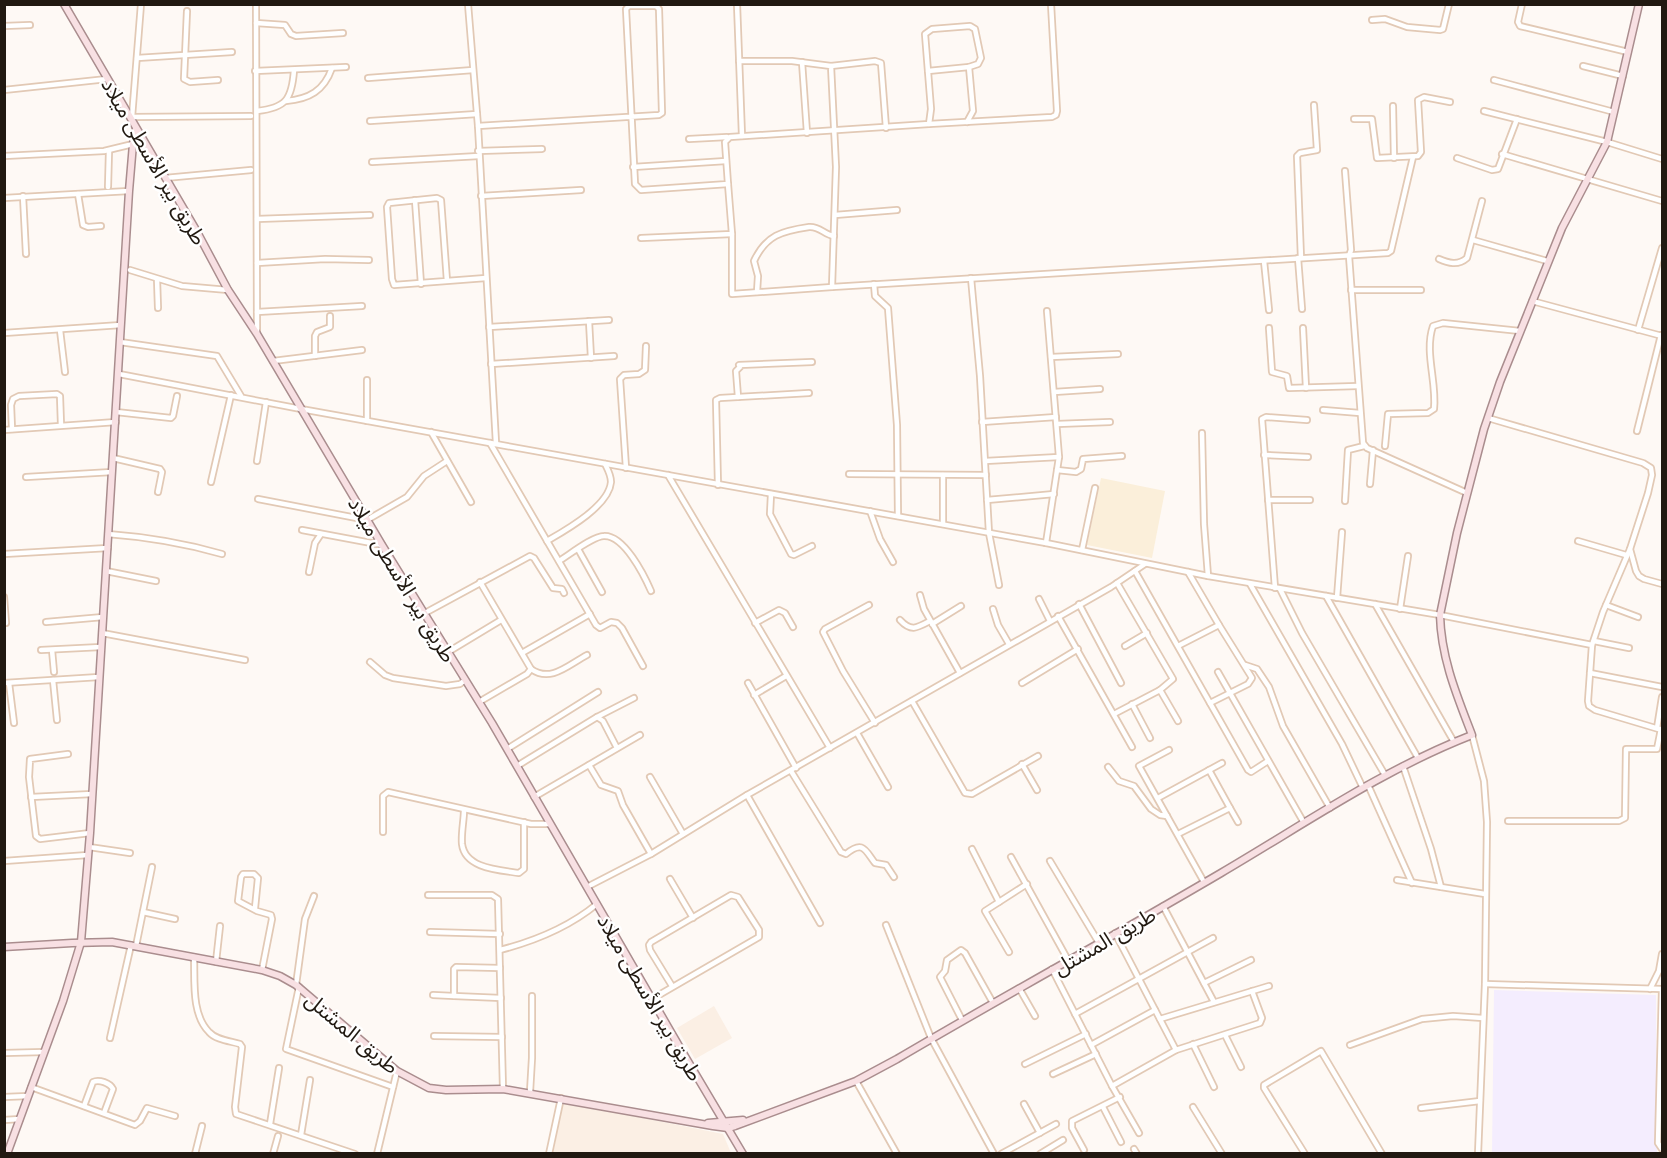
<svg xmlns="http://www.w3.org/2000/svg" width="1667" height="1158" font-family="Lato,'Noto Sans Arabic',sans-serif">
  <style>
    .built { fill: #fbefe4 }
    .industrial { fill: #f4edfe }
    .education { fill: #fbefda }
    .lines { fill: none; stroke-linecap: round; stroke-linejoin: round }
    .minor-casing { stroke: #e2c9b5; stroke-width: 8 }
    .major-casing { stroke: #aa8d8e; stroke-width: 9 }
    .minor { stroke: #fff; stroke-width: 4.5 }
    .major { stroke: #f8e0e3; stroke-width: 6 }
    .labels { text-anchor: middle; dominant-baseline: central; stroke-width: 5; stroke-linejoin: round; paint-order: stroke }
    .street-label { font-size: 21px; fill: #211911; stroke: #fff }
  </style>
  <rect width="100%" height="100%" fill="#fef9f5"/>
  <g class="built">
    <polygon points="714,1006 732,1038 695,1059 677,1028"/>
    <polygon points="563,1102 723,1134 731,1153 553,1154"/>
  </g>
  <polygon class="industrial" points="1494,990 1656,995 1657,1153 1492,1154"/>
  <polygon class="education" points="1101,478 1165,491 1152,558 1087,545"/>
  <g class="lines">
    <defs>
      <g id="minor">
        <polyline points="256,4 257,332"/>
        <polyline points="468,4 478,126 496,443"/>
        <polyline points="737,4 742,136"/>
        <polyline points="1522,4 1518,22 1520,26 1628,52"/>
        <polyline points="187,11 184,79 190,82 218,80"/>
        <polyline points="1372,20 1385,19 1407,27 1440,30 1443,29 1449,4"/>
        <polyline points="256,23 285,25 291,34 296,36 343,33"/>
        <polyline points="4,26 30,25"/>
        <polyline points="137,58 232,52"/>
        <polyline points="739,61 792,61 831,66 836,167 832,287 1388,253 1391,251 1413,157"/>
        <polyline points="802,62 807,133"/>
        <polyline points="831,66 875,61 881,63 886,128"/>
        <polyline points="1583,66 1623,76"/>
        <polyline points="255,71 346,67"/>
        <polyline points="928,71 969,67"/>
        <polyline points="368,78 473,70"/>
        <polyline points="1494,80 1614,112"/>
        <polyline points="4,90 107,79"/>
        <path d="M286,101C309,99 324,91 332,68"/>
        <polyline points="1393,106 1394,158"/>
        <path d="M257,111C286,108 292,99 294,70"/>
        <polyline points="1484,111 1607,142 1662,159"/>
        <polyline points="132,117 251,116"/>
        <polyline points="132,117 141,4"/>
        <polyline points="1354,119 1372,119 1377,158 1418,156 1421,152 1418,100 1424,97 1450,102"/>
        <polyline points="370,121 477,114"/>
        <polyline points="929,124 1052,117 1056,115 1057,111 1051,4"/>
        <polyline points="478,126 659,115 662,113 659,9 656,6 629,6 626,9 635,184 641,190 728,184 725,142 730,137 929,124 931,109 925,34 932,29 970,26 975,29 981,58 978,64 969,67 973,111 967,122"/>
        <polyline points="689,139 727,137"/>
        <polyline points="478,151 542,149"/>
        <polyline points="1502,154 1662,201"/>
        <polyline points="4,156 104,151 133,144"/>
        <polyline points="1457,158 1492,170 1498,169 1517,119"/>
        <polyline points="372,162 479,156"/>
        <polyline points="633,167 726,161"/>
        <polyline points="1345,171 1351,250 1349,256 1363,443 1367,448 1467,493"/>
        <polyline points="165,178 251,170"/>
        <polyline points="108,187 109,151"/>
        <polyline points="78,194 83,225 88,227 101,226"/>
        <polyline points="23,196 26,254"/>
        <polyline points="481,196 581,190"/>
        <polyline points="4,198 129,191"/>
        <polyline points="415,200 421,284"/>
        <polyline points="835,215 897,210"/>
        <polyline points="257,219 370,215"/>
        <polyline points="732,234 732,294 832,287"/>
        <polyline points="641,238 732,234 728,184"/>
        <polyline points="1473,240 1547,261"/>
        <polyline points="1298,258 1302,309"/>
        <polyline points="1301,258 1297,156 1300,153 1317,150 1314,105"/>
        <path d="M1439,259C1448,263 1458,266 1467,258L1482,201"/>
        <polyline points="1264,261 1269,310"/>
        <polyline points="257,263 325,259 369,260"/>
        <polyline points="130,270 182,286 228,290"/>
        <polyline points="971,278 980,376 989,533 999,585"/>
        <polyline points="157,279 158,308"/>
        <polyline points="447,281 441,200 437,198 389,203 387,207 392,279 394,285 486,278"/>
        <polyline points="874,284 875,296 888,308 897,425 898,516"/>
        <polyline points="1351,290 1421,290"/>
        <path d="M757,292L758,276L754,261C766,235 782,231 809,227C820,226 824,235 834,236"/>
        <polyline points="1532,301 1662,336"/>
        <polyline points="257,312 362,306"/>
        <polyline points="589,321 591,358"/>
        <polyline points="489,327 609,320"/>
        <polyline points="1269,328 1272,372 1287,376 1289,388 1358,386"/>
        <polyline points="1303,328 1306,388"/>
        <polyline points="60,330 65,372"/>
        <polyline points="1638,330 1662,248"/>
        <polyline points="4,333 121,325"/>
        <polyline points="120,342 217,356 241,396"/>
        <polyline points="315,356 315,336 317,332 330,327 330,316"/>
        <polyline points="1051,357 1118,354"/>
        <polyline points="273,361 362,350"/>
        <polyline points="491,364 614,356"/>
        <polyline points="119,374 301,409 1046,543 1208,576 1440,615 1592,645 1588,701 1589,706 1595,710 1662,730"/>
        <polyline points="367,380 367,421"/>
        <polyline points="1054,392 1100,389"/>
        <polyline points="738,397 736,371 740,367 739,365 812,362"/>
        <polyline points="1323,410 1360,413"/>
        <polyline points="116,412 171,418 173,416 177,396"/>
        <polyline points="1488,418 1643,463 1651,468 1652,475 1648,493 1630,549 1636,571 1639,576 1644,579 1662,584"/>
        <polyline points="982,422 1056,417"/>
        <polyline points="1057,424 1110,422"/>
        <polyline points="12,429 11,405 13,399 19,396 57,394 60,396 61,425"/>
        <polyline points="4,430 116,422"/>
        <polyline points="1637,431 1661,335"/>
        <polyline points="431,432 471,502"/>
        <polyline points="1202,433 1204,524 1208,576"/>
        <polyline points="490,443 596,625 600,628 611,622 617,623 622,628 643,666"/>
        <path d="M1385,446L1388,414L1428,413L1434,409C1437,382 1424,352 1433,326L1443,323L1520,331"/>
        <polyline points="1264,455 1308,457"/>
        <polyline points="113,458 160,469 162,472 158,492"/>
        <polyline points="257,461 266,402"/>
        <polyline points="985,461 1059,457"/>
        <polyline points="626,468 620,379 624,375 639,374 645,370 646,346"/>
        <polyline points="1057,470 1076,472 1081,469 1083,459 1122,456"/>
        <polyline points="849,474 986,475"/>
        <polyline points="668,475 830,748"/>
        <polyline points="26,477 112,472"/>
        <polyline points="211,482 231,395"/>
        <polyline points="1370,484 1373,450"/>
        <polyline points="718,485 716,400 720,398 809,393"/>
        <polyline points="771,494 770,514 791,554 794,555 812,546"/>
        <polyline points="258,499 367,520 407,497 424,476 447,461"/>
        <polyline points="987,500 1054,494"/>
        <polyline points="1268,500 1310,500"/>
        <polyline points="1345,501 1348,450 1364,446"/>
        <polyline points="870,511 880,539 893,562"/>
        <polyline points="943,524 943,475"/>
        <polyline points="302,530 382,545"/>
        <path d="M108,534C148,537 184,543 222,554"/>
        <path d="M547,541C566,530 609,506 611,482C611,475 608,470 605,464"/>
        <polyline points="1578,541 1626,555"/>
        <polyline points="1046,543 1059,457 1047,311"/>
        <polyline points="578,549 602,592"/>
        <polyline points="1082,550 1095,488"/>
        <polyline points="4,554 108,548"/>
        <path d="M559,561C569,555 593,536 604,536C624,535 644,575 651,591"/>
        <polyline points="106,571 156,581"/>
        <polyline points="1135,571 1248,770 1251,772 1268,761"/>
        <polyline points="309,572 315,543 321,534"/>
        <polyline points="1250,584 1342,744 1363,788"/>
        <polyline points="1275,588 1262,419 1266,417 1307,420"/>
        <polyline points="1280,589 1302,633 1385,775"/>
        <polyline points="920,595 924,609 960,673"/>
        <polyline points="1326,596 1418,758"/>
        <polyline points="4,597 6,623"/>
        <polyline points="1337,598 1342,532"/>
        <polyline points="1039,599 1050,621"/>
        <polyline points="1079,604 1121,683"/>
        <polyline points="1375,604 1454,742"/>
        <polyline points="869,605 825,629 823,632 843,671 875,723"/>
        <polyline points="1606,605 1638,617"/>
        <polyline points="993,609 998,625 1009,644"/>
        <polyline points="1400,609 1408,556"/>
        <polyline points="425,613 530,556 534,558 553,588 562,589 564,593"/>
        <polyline points="1058,616 1132,747"/>
        <path d="M900,620C911,632 917,628 930,621"/>
        <polyline points="46,622 103,617"/>
        <polyline points="755,623 779,610 785,613 793,627"/>
        <polyline points="932,624 961,606"/>
        <polyline points="102,633 245,660"/>
        <polyline points="1594,641 1629,648"/>
        <polyline points="1592,645 1603,612 1630,549"/>
        <polyline points="1125,646 1147,633"/>
        <polyline points="1178,646 1219,625 1188,572"/>
        <polyline points="41,650 101,647"/>
        <polyline points="52,650 54,672"/>
        <polyline points="448,652 501,620"/>
        <polyline points="522,653 590,614"/>
        <polyline points="370,662 385,675 393,678 446,686 460,684 465,680"/>
        <polyline points="1245,665 1257,669 1269,687 1283,726 1330,808"/>
        <path d="M531,669C551,683 568,665 587,655"/>
        <polyline points="1218,672 1304,823"/>
        <polyline points="1590,673 1662,687"/>
        <polyline points="53,680 57,720"/>
        <polyline points="4,683 99,677"/>
        <polyline points="9,683 14,723"/>
        <polyline points="748,683 796,768"/>
        <polyline points="1022,683 1078,649"/>
        <polyline points="1160,690 1178,721"/>
        <polyline points="754,695 786,676"/>
        <polyline points="912,701 965,793 972,794 1038,756"/>
        <polyline points="479,702 527,674 531,669 480,582"/>
        <polyline points="1210,703 1248,684 1252,678 1219,625"/>
        <polyline points="1132,704 1150,738"/>
        <polyline points="1114,714 1160,690 1173,679 1117,583"/>
        <polyline points="597,717 603,721 617,748"/>
        <polyline points="1657,728 1662,697"/>
        <polyline points="857,733 888,787"/>
        <polyline points="1472,735 1484,781 1487,822 1485,984 1478,1154"/>
        <polyline points="507,749 598,692"/>
        <polyline points="1169,750 1139,766 1204,882"/>
        <polyline points="68,754 30,759 29,777 36,836 40,839 90,833"/>
        <polyline points="1022,764 1037,790"/>
        <polyline points="589,765 601,785 618,791 623,805 651,854"/>
        <polyline points="517,766 597,717 634,698"/>
        <polyline points="1403,766 1431,849 1441,887"/>
        <polyline points="1108,767 1119,781 1134,786 1151,809 1160,815 1167,816"/>
        <polyline points="1209,770 1230,808"/>
        <path d="M791,771L841,852L846,854C863,840 865,850 875,863L886,865L894,877"/>
        <polyline points="650,777 683,834"/>
        <polyline points="1368,785 1412,883"/>
        <polyline points="747,795 820,923"/>
        <polyline points="31,797 92,794"/>
        <polyline points="534,797 640,735"/>
        <polyline points="1158,798 1222,763"/>
        <path d="M464,810C464,820 461,833 462,844C465,869 500,870 519,873L524,869V822"/>
        <polyline points="1508,821 1619,821 1625,818 1626,749 1657,749 1661,729"/>
        <polyline points="383,832 383,796 388,792 531,824 549,824"/>
        <polyline points="1178,834 1230,808 1238,822"/>
        <polyline points="89,847 130,853"/>
        <polyline points="972,849 999,902"/>
        <polyline points="1011,857 1068,960"/>
        <polyline points="4,861 88,855"/>
        <polyline points="1050,861 1099,943"/>
        <polyline points="670,879 693,918"/>
        <polyline points="1397,880 1485,894"/>
        <polyline points="587,887 651,854 747,795 1111,587 1145,564"/>
        <polyline points="428,895 492,895 498,899 503,1089"/>
        <polyline points="1163,906 1214,1002"/>
        <polyline points="255,908 258,878 254,874 243,874 241,877 238,901 257,911 271,915 272,919 262,970"/>
        <polyline points="143,912 175,919"/>
        <polyline points="886,925 931,1038 994,1154"/>
        <polyline points="430,932 500,934"/>
        <polyline points="1115,933 1176,1050"/>
        <polyline points="136,946 152,867"/>
        <path d="M500,950C535,941 569,927 597,904"/>
        <polyline points="1009,952 985,911 1027,884"/>
        <path d="M194,957C195,980 191,1014 209,1032C216,1040 230,1041 240,1044L242,1047L235,1107L236,1114L355,1154"/>
        <polyline points="216,962 220,926"/>
        <polyline points="1052,969 1112,1086 1139,1133"/>
        <polyline points="1204,983 1251,960"/>
        <polyline points="1485,984 1662,989"/>
        <polyline points="296,985 305,919 314,896"/>
        <polyline points="299,987 286,1049 393,1087"/>
        <polyline points="1019,988 1035,1016"/>
        <polyline points="1650,989 1659,971 1662,954"/>
        <polyline points="1662,989 1658,1143 1662,1149"/>
        <polyline points="433,995 454,996 454,969 456,967 500,968"/>
        <polyline points="454,996 501,998"/>
        <polyline points="652,999 759,937 759,930 738,897 731,895 651,942 649,945 650,950 672,986"/>
        <polyline points="1075,1014 1213,938"/>
        <polyline points="1160,1019 1269,986"/>
        <polyline points="962,1020 940,977 945,971 947,960 961,950 965,953 993,1003"/>
        <polyline points="1225,1035 1241,1067"/>
        <polyline points="434,1036 502,1037"/>
        <polyline points="110,1038 131,945"/>
        <polyline points="1193,1044 1214,1087"/>
        <polyline points="1091,1045 1155,1010"/>
        <polyline points="1350,1045 1422,1019 1453,1016 1483,1018"/>
        <polyline points="4,1053 44,1052"/>
        <polyline points="1025,1064 1086,1034"/>
        <polyline points="1053,1074 1096,1054"/>
        <polyline points="856,1081 897,1154"/>
        <polyline points="1112,1086 1176,1050 1260,1023 1262,1018 1252,991"/>
        <polyline points="31,1087 135,1125 140,1121 147,1108 175,1116"/>
        <polyline points="530,1092 532,1058 532,996"/>
        <polyline points="4,1097 28,1096"/>
        <polyline points="1024,1104 1040,1133"/>
        <path d="M84,1106L93,1082C99,1079 110,1083 113,1089L104,1113"/>
        <polyline points="1103,1107 1121,1142"/>
        <polyline points="1193,1107 1222,1154"/>
        <polyline points="1421,1108 1480,1101"/>
        <polyline points="4,1120 20,1119"/>
        <polyline points="270,1124 279,1068"/>
        <polyline points="301,1135 310,1080"/>
        <polyline points="1134,1149 1137,1154"/>
        <polyline points="1084,1150 1072,1128 1072,1121 1120,1097"/>
        <polyline points="195,1154 202,1126"/>
        <polyline points="273,1154 278,1136"/>
        <polyline points="377,1154 397,1071"/>
        <polyline points="549,1154 561,1098"/>
        <polyline points="1001,1154 1056,1124"/>
        <polyline points="1040,1154 1063,1140"/>
        <polyline points="1305,1154 1264,1088 1264,1085 1321,1051 1382,1154"/>
      </g>
      <g id="major">
        <polyline points="64,4 196,230 228,290 257,334 382,545 492,723 683,1053 743,1154"/>
        <path d="M4,947L72,943L112,942L262,970L280,976L296,985L397,1071L429,1088L446,1090L503,1089L713,1126L728,1128L735,1126L856,1081L897,1059C1004,996 1114,936 1221,873C1303,825 1382,770 1472,735C1457,696 1441,658 1440,615L1457,533L1484,429L1500,382L1562,228L1607,142L1639,4"/>
        <polyline points="708,1123 743,1120"/>
        <polyline points="7,1154 63,1001 81,942 90,833 129,191 133,144 136,129"/>
      </g>
    </defs>
    <use href="#minor" class="minor-casing"/>
    <use href="#major" class="major-casing"/>
    <use href="#minor" class="minor"/>
    <use href="#major" class="major"/>
  </g>
  <g class="labels">
    <g class="street-label">
      <text transform="translate(155 161) rotate(60)">طريق بير الأسطى ميلاد</text>
      <text transform="translate(403 579) rotate(59)">طريق بير الأسطى ميلاد</text>
      <text transform="translate(1104 940) rotate(-30)">طريق المشتل</text>
      <text transform="translate(651 997) rotate(60)">طريق بير الأسطى ميلاد</text>
      <text transform="translate(353 1032) rotate(40)">طريق المشتل</text>
    </g>
  </g>
  <rect width="1667" height="1158" fill="none" stroke="#211911" stroke-width="12"/>
</svg>
